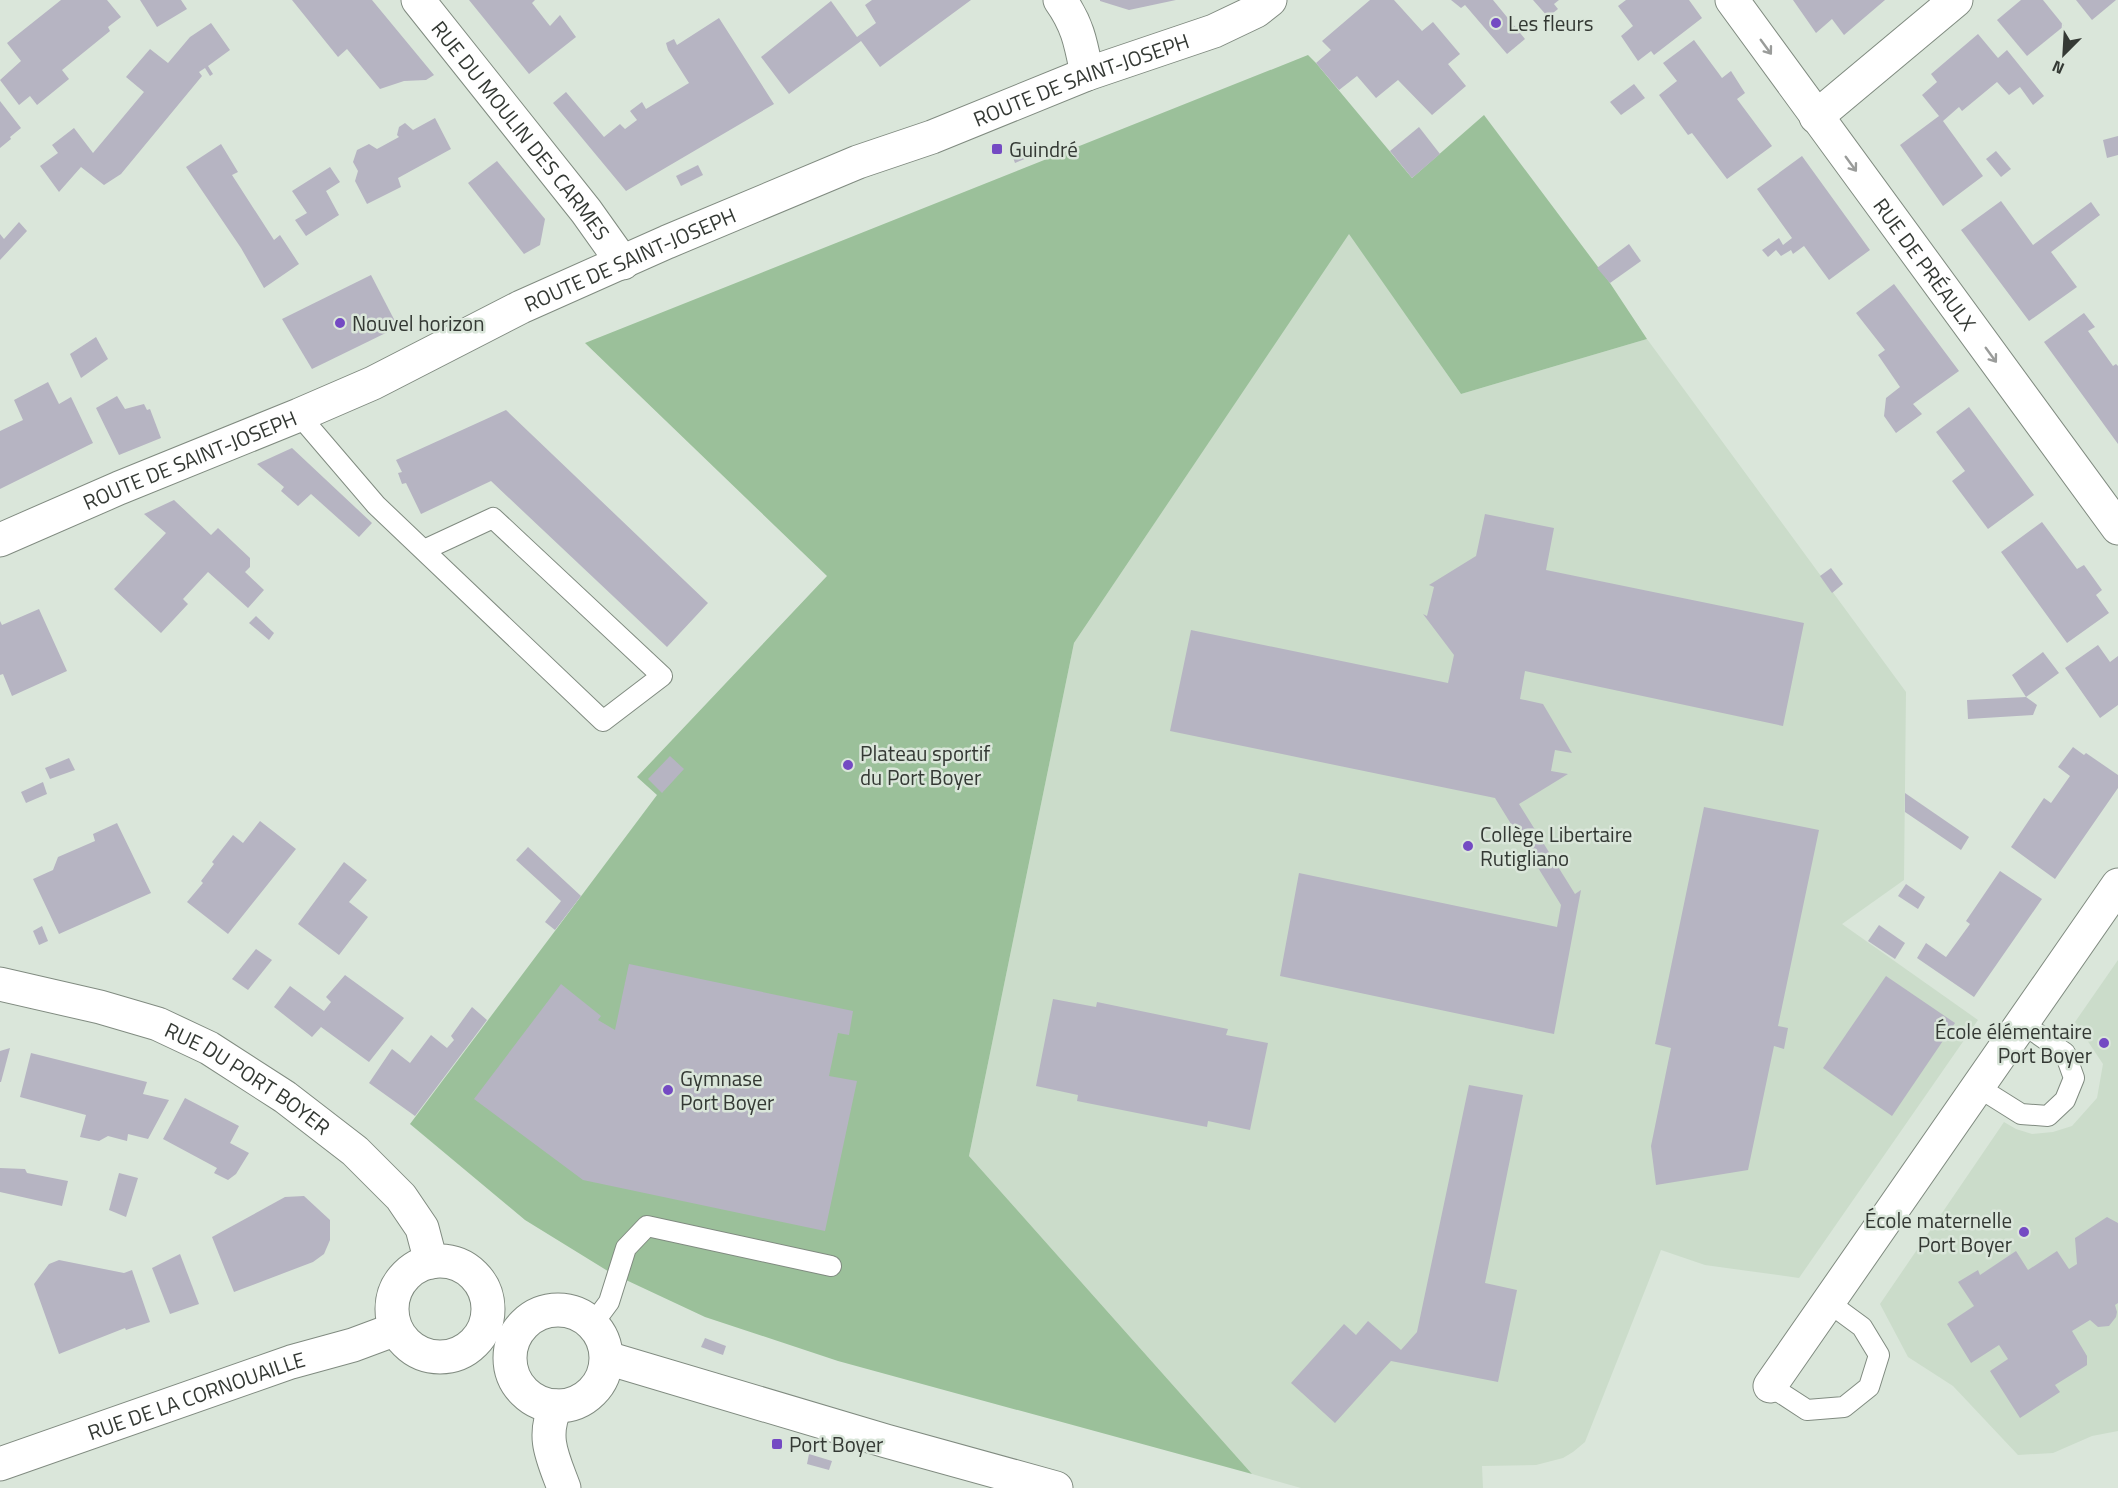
<svg xmlns="http://www.w3.org/2000/svg" width="2118" height="1488" font-family="'Titillium Web',sans-serif">
  <style>
    .built { fill: #cbdcca }
    .green { fill: #9bc09a }
    .building { fill: #b6b4c2 }
    .lines { fill: none; stroke-linecap: round; stroke-linejoin: round }
    .service-casing { stroke: #808b80; stroke-width: 22 }
    .minor-casing { stroke: #808b80; stroke-width: 35 }
    .tertiary-casing { stroke: #808b80; stroke-width: 35 }
    .service { stroke: #fff; stroke-width: 20 }
    .minor { stroke: #fff; stroke-width: 33 }
    .tertiary { stroke: #fff; stroke-width: 33 }
    .oneway { stroke: #9a9c9a }
    .poi-dot { fill: #744ac3; stroke: #dae6da; stroke-width: 2 }
    .labels { text-anchor: middle; dominant-baseline: central; stroke-width: 5; stroke-linejoin: round; paint-order: stroke }
    .poi-label { font-size: 21px; fill: #343934; stroke: #dae6da; text-anchor: start }
    .street-label { font-size: 21px; fill: #343934; stroke: #dae6da }
  </style>
  <rect width="100%" height="100%" fill="#dae6da"/>
  <g class="built">
    <polygon points="1349,233 1461,394 1647,339 1906,692 1904,880 1842,924 1978,1020 1799,1278 1705,1265 1661,1250 1585,1442 1573,1452 1563,1458 1536,1465 1482,1466 1483,1488 1301,1488 1252,1474 969,1156 1074,643"/>
    <polygon points="2118,960 2118,1431 2092,1436 2053,1453 2018,1455 1953,1386 1908,1357 1880,1304 2004,1122 2016,1129 2032,1134 2053,1132 2072,1126 2097,1098 2103,1064 2075,1022"/>
  </g>
  <polygon class="green" points="1308,55 1316,63 1412,178 1484,115 1610,283 1647,339 1461,394 1349,234 1074,643 969,1156 1252,1474 838,1361 705,1317 611,1273 525,1220 410,1124 657,795 637,777 827,576 585,343"/>
  <g class="building">
    <polygon points="61,0 107,0 121,17 108,27 110,31 62,70 69,79 37,105 30,96 19,105 0,80 21,61 7,43"/>
    <polygon points="140,0 181,0 187,9 157,27"/>
    <polygon points="292,0 372,0 434,75 426,80 404,81 380,89 347,49 338,57"/>
    <polygon points="469,0 535,0 532,3 550,26 560,15 576,37 529,74"/>
    <polygon points="872,0 971,0 880,67 861,41 789,94 761,57 831,1 857,37 876,23 865,5"/>
    <polygon points="1176,0 1129,10 1100,1 1100,0"/>
    <polygon points="1370,0 1394,0 1422,31 1433,22 1460,54 1448,64 1466,86 1432,115 1398,80 1376,98 1357,76 1339,90 1316,63 1331,50 1322,41"/>
    <polygon points="1451,0 1493,0 1525,39 1507,54 1465,5 1461,8"/>
    <polygon points="1533,0 1559,0 1554,4 1558,9 1548,17"/>
    <polygon points="1626,0 1689,0 1702,18 1654,55 1651,51 1638,61 1621,36 1633,26 1618,6"/>
    <polygon points="1793,0 1885,0 1844,35 1832,19 1816,33"/>
    <polygon points="2021,0 2043,0 2064,26 2027,56 1997,20"/>
    <polygon points="2076,0 2116,0 2092,20"/>
    <polygon points="719,18 774,104 626,191 553,103 566,92 604,137 620,124 625,129 637,120 630,111 642,102 646,109 689,83 668,50 666,43 674,39 677,45"/>
    <polygon points="211,23 230,50 208,66 213,74 210,76 205,68 199,72 202,76 121,174 104,185 81,167 59,192 40,166 58,153 52,145 74,128 93,153 144,92 126,77 150,49 168,63 190,37"/>
    <polygon points="1978,34 1998,58 2007,50 2044,96 2033,105 2020,87 2009,95 1997,82 1962,111 1959,107 1943,121 1983,176 1943,206 1900,145 1939,116 1922,95 1937,82 1931,74"/>
    <polygon points="1694,40 1722,78 1731,71 1745,93 1737,99 1772,146 1727,179 1692,133 1688,135 1659,95 1677,81 1663,63"/>
    <polygon points="1634,84 1645,98 1621,115 1610,102"/>
    <polygon points="0,101 21,128 10,137 11,139 0,148"/>
    <polygon points="435,118 451,149 398,178 401,187 367,204 355,181 358,171 353,162 357,150 369,144 377,149 399,137 397,135 399,127 405,123 413,130"/>
    <polygon points="1419,127 1440,154 1412,178 1390,151"/>
    <polygon points="2118,136 2118,155 2107,158 2103,140"/>
    <polygon points="221,144 238,172 232,175 274,240 280,235 299,264 264,288 241,248 186,167"/>
    <polygon points="1034,144 1037,154 1015,163 1011,152"/>
    <polygon points="1996,151 2011,169 2001,177 1986,159"/>
    <polygon points="1802,156 1870,250 1829,280 1804,246 1793,254 1791,250 1781,256 1776,250 1768,257 1762,250 1779,238 1783,245 1792,238 1757,189"/>
    <polygon points="497,161 545,219 540,245 524,254 468,183"/>
    <polygon points="698,165 703,175 681,186 676,176"/>
    <polygon points="330,167 340,182 326,191 339,215 306,236 295,220 307,213 292,191"/>
    <polygon points="2001,201 2033,245 2091,202 2100,215 2051,252 2077,287 2029,321 1961,230"/>
    <polygon points="19,222 27,231 0,260 0,234 4,239"/>
    <polygon points="1629,244 1641,261 1610,283 1597,268"/>
    <polygon points="371,275 398,327 312,369 282,319"/>
    <polygon points="1894,284 1959,371 1913,404 1922,414 1896,433 1884,416 1886,398 1900,387 1878,355 1885,350 1856,313"/>
    <polygon points="2084,313 2095,327 2088,331 2113,366 2116,364 2118,366 2118,444 2044,342"/>
    <polygon points="96,337 108,359 81,378 70,354"/>
    <polygon points="48,382 59,404 71,397 93,443 0,489 0,431 23,420 14,400"/>
    <polygon points="117,396 125,409 144,404 147,410 150,409 161,438 119,455 96,408"/>
    <polygon points="1969,407 2034,495 1988,529 1952,481 1965,471 1936,432"/>
    <polygon points="506,410 708,603 667,647 491,481 421,514 406,483 402,484 398,473 402,472 396,460"/>
    <polygon points="292,448 372,523 359,537 311,494 298,506 281,491 284,487 257,464"/>
    <polygon points="174,500 211,535 218,528 250,558 250,567 245,572 264,590 248,608 208,572 183,599 188,604 161,633 114,589 166,533 144,514"/>
    <polygon points="1485,514 1554,528 1546,570 1804,623 1783,726 1525,671 1520,699 1543,704 1572,753 1555,750 1551,771 1568,774 1519,804 1575,894 1581,890 1554,1034 1280,976 1299,873 1557,927 1561,905 1495,798 1170,731 1191,630 1448,683 1454,655 1423,614 1427,616 1434,587 1429,585 1476,556"/>
    <polygon points="2042,522 2077,569 2084,565 2102,590 2096,595 2109,613 2067,643 2001,552"/>
    <polygon points="1831,568 1843,584 1832,593 1820,576"/>
    <polygon points="39,609 67,671 12,696 3,674 0,675 0,621 2,625"/>
    <polygon points="256,616 274,633 269,640 249,623"/>
    <polygon points="2098,645 2110,662 2118,656 2118,705 2100,718 2065,668"/>
    <polygon points="2043,652 2059,673 2026,697 2037,705 2033,715 1968,719 1967,700 2026,697 2012,675"/>
    <polygon points="2073,747 2084,755 2086,753 2118,775 2118,788 2055,879 2011,847 2044,798 2051,803 2070,776 2058,767"/>
    <polygon points="670,756 684,769 662,793 648,779"/>
    <polygon points="69,758 75,770 50,779 45,768"/>
    <polygon points="43,782 47,794 26,803 21,792"/>
    <polygon points="1905,793 1969,837 1961,850 1905,812"/>
    <polygon points="1704,807 1819,830 1778,1026 1788,1028 1784,1049 1774,1046 1748,1170 1656,1185 1651,1146 1671,1048 1655,1044"/>
    <polygon points="260,821 296,849 228,934 187,902 203,883 201,881 214,864 212,862 233,835 243,843"/>
    <polygon points="117,823 151,893 59,934 33,879 53,870 58,857 95,841 93,834"/>
    <polygon points="528,847 581,896 555,930 545,922 561,901 516,860"/>
    <polygon points="344,862 367,880 349,902 368,917 339,955 298,924"/>
    <polygon points="2000,871 2042,899 1974,997 1917,958 1926,943 1946,957 1970,924 1966,921"/>
    <polygon points="1906,884 1925,897 1918,909 1898,896"/>
    <polygon points="1879,925 1905,943 1895,959 1868,941"/>
    <polygon points="42,926 48,941 39,945 33,931"/>
    <polygon points="256,949 272,960 248,990 232,979"/>
    <polygon points="629,964 853,1011 849,1035 838,1033 829,1076 857,1081 825,1231 583,1180 474,1099 561,984 601,1016 598,1020 615,1030"/>
    <polygon points="345,975 404,1018 369,1062 321,1027 312,1037 274,1007 290,986 324,1011 331,1002 326,997"/>
    <polygon points="1886,976 1955,1023 1892,1116 1823,1068"/>
    <polygon points="1053,999 1096,1007 1097,1002 1228,1029 1226,1035 1268,1043 1250,1130 1208,1121 1207,1127 1077,1101 1078,1095 1036,1086"/>
    <polygon points="472,1007 487,1020 415,1116 369,1083 392,1049 410,1063 431,1035 447,1048 454,1040 451,1036"/>
    <polygon points="10,1048 1,1082 0,1082 0,1051"/>
    <polygon points="31,1053 147,1082 143,1094 169,1100 148,1139 128,1134 127,1141 108,1136 99,1141 80,1137 86,1115 20,1097"/>
    <polygon points="1469,1085 1523,1095 1485,1283 1517,1290 1498,1382 1391,1361 1335,1423 1291,1383 1344,1324 1356,1335 1368,1321 1401,1350 1417,1332"/>
    <polygon points="185,1098 239,1126 230,1143 249,1153 236,1174 228,1180 214,1173 217,1168 163,1139"/>
    <polygon points="0,1168 25,1169 27,1173 68,1181 62,1206 0,1192"/>
    <polygon points="119,1173 138,1178 126,1217 109,1210"/>
    <polygon points="304,1196 330,1220 330,1240 324,1254 313,1262 234,1292 212,1237 285,1197"/>
    <polygon points="2107,1217 2118,1223 2118,1303 2115,1305 2117,1312 2116,1317 2109,1326 2098,1327 2090,1320 2072,1331 2087,1356 2087,1365 2055,1385 2060,1392 2020,1418 1990,1371 2008,1359 1999,1345 1971,1363 1947,1324 1974,1306 1958,1282 1978,1270 1980,1275 2016,1251 2028,1270 2057,1251 2069,1269 2077,1264 2075,1238"/>
    <polygon points="180,1254 199,1304 170,1314 152,1268"/>
    <polygon points="59,1260 124,1273 132,1270 150,1322 126,1330 125,1328 59,1354 34,1284 49,1264"/>
    <polygon points="705,1338 726,1346 723,1355 701,1347"/>
    <polygon points="809,1454 832,1461 829,1470 807,1464"/>
  </g>
  <g class="lines">
    <defs>
      <g id="service">
        <polyline points="299,415 376,505 603,721 662,676 493,518 424,550"/>
        <polyline points="1978,1087 2021,1114 2048,1116 2065,1100 2074,1078 2065,1053 2022,1023"/>
        <polyline points="592,1325 609,1302 626,1248 647,1226 831,1266"/>
        <polyline points="1770,1386 1807,1410 1844,1407 1869,1387 1879,1355 1862,1327 1828,1302"/>
      </g>
      <g id="minor">
        <path id="s1" d="M418,0L586,211L623,263"/>
        <path d="M1060,0C1078,25 1081,44 1087,74"/>
        <path id="s2" d="M1732,0L2118,528"/>
        <polyline points="1816,117 1956,0"/>
        <path id="s3" d="M0,984L100,1007L158,1024L209,1048L285,1097L355,1151L401,1197L422,1228L431,1262"/>
        <polyline points="1770,1386 2118,885"/>
        <path d="M556,1406C541,1437 553,1458 564,1488"/>
      </g>
      <g id="tertiary">
        <path id="s4" d="M0,540L119,488L299,415L373,383L521,307L667,242L858,162L932,137L1087,74L1214,31L1256,11L1270,0"/>
        <circle cx="440" cy="1309" r="48"/>
        <circle cx="558" cy="1358" r="48"/>
        <polyline points="607,1358 886,1441 1056,1488"/>
        <path id="s5" d="M0,1464L291,1362L353,1345L396,1329"/>
      </g>
    </defs>
    <use href="#service" class="service-casing"/>
    <use href="#minor" class="minor-casing"/>
    <use href="#tertiary" class="tertiary-casing"/>
    <use href="#service" class="service"/>
    <use href="#minor" class="minor"/>
    <use href="#tertiary" class="tertiary"/>
  </g>
  <defs><path id="oneway-shaft" d="M-6 0H5M1.5-3L5.5 0L1.5 3" fill="none" stroke-width="1.6" stroke-linecap="round" stroke-linejoin="round" transform="scale(1.5)"/></defs>
  <g class="oneway">
    <use href="#oneway-shaft" transform="translate(1766 47) rotate(54)"/>
    <use href="#oneway-shaft" transform="translate(1851 164) rotate(54)"/>
    <use href="#oneway-shaft" transform="translate(1991 355) rotate(54)"/>
  </g>
  <g class="poi-dot">
    <circle cx="1496" cy="23" r="6"/>
    <rect x="991" y="143" width="12" height="12" rx="3"/>
    <circle cx="340" cy="323" r="6"/>
    <circle cx="848" cy="765" r="6"/>
    <circle cx="1468" cy="846" r="6"/>
    <circle cx="2104" cy="1043" r="6"/>
    <circle cx="668" cy="1090" r="6"/>
    <circle cx="2024" cy="1232" r="6"/>
    <rect x="771" y="1438" width="12" height="12" rx="3"/>
  </g>
  <g class="labels">
    <g class="poi-label">
      <text x="1508" y="23">Les fleurs</text>
      <text x="1009" y="149">Guindré</text>
      <text x="352" y="323">Nouvel horizon</text>
      <text x="860" y="753">Plateau sportif<tspan x="860" dy="24">du Port Boyer</tspan></text>
      <text x="1480" y="834">Collège Libertaire<tspan x="1480" dy="24">Rutigliano</tspan></text>
      <text x="2092" y="1031" text-anchor="end">École élémentaire<tspan x="2092" dy="24">Port Boyer</tspan></text>
      <text x="680" y="1078">Gymnase<tspan x="680" dy="24">Port Boyer</tspan></text>
      <text x="2012" y="1220" text-anchor="end">École maternelle<tspan x="2012" dy="24">Port Boyer</tspan></text>
      <text x="789" y="1444">Port Boyer</text>
    </g>
    <g class="street-label">
      <text stroke="none"><textPath href="#s4" startOffset="1176">ROUTE DE SAINT-JOSEPH</textPath></text>
      <text stroke="none"><textPath href="#s1" startOffset="166">RUE DU MOULIN DES CARMES</textPath></text>
      <text stroke="none"><textPath href="#s4" startOffset="690">ROUTE DE SAINT-JOSEPH</textPath></text>
      <text stroke="none"><textPath href="#s2" startOffset="327">RUE DE PRÉAULX</textPath></text>
      <text stroke="none"><textPath href="#s4" startOffset="206">ROUTE DE SAINT-JOSEPH</textPath></text>
      <text stroke="none"><textPath href="#s3" startOffset="268">RUE DU PORT BOYER</textPath></text>
      <text stroke="none"><textPath href="#s5" startOffset="208">RUE DE LA CORNOUAILLE</textPath></text>
    </g>
  </g>
  <g transform="translate(2064 54) rotate(204)" stroke="#dae6da" stroke-width="4.5" paint-order="stroke">
  <path d="M0-4.5L10 22L0 15L-10 22Z" fill="#343934"/>
  <text y="-9" font-size="16" font-weight="bold" text-anchor="middle" fill="#343934">N</text>
  </g>
</svg>
